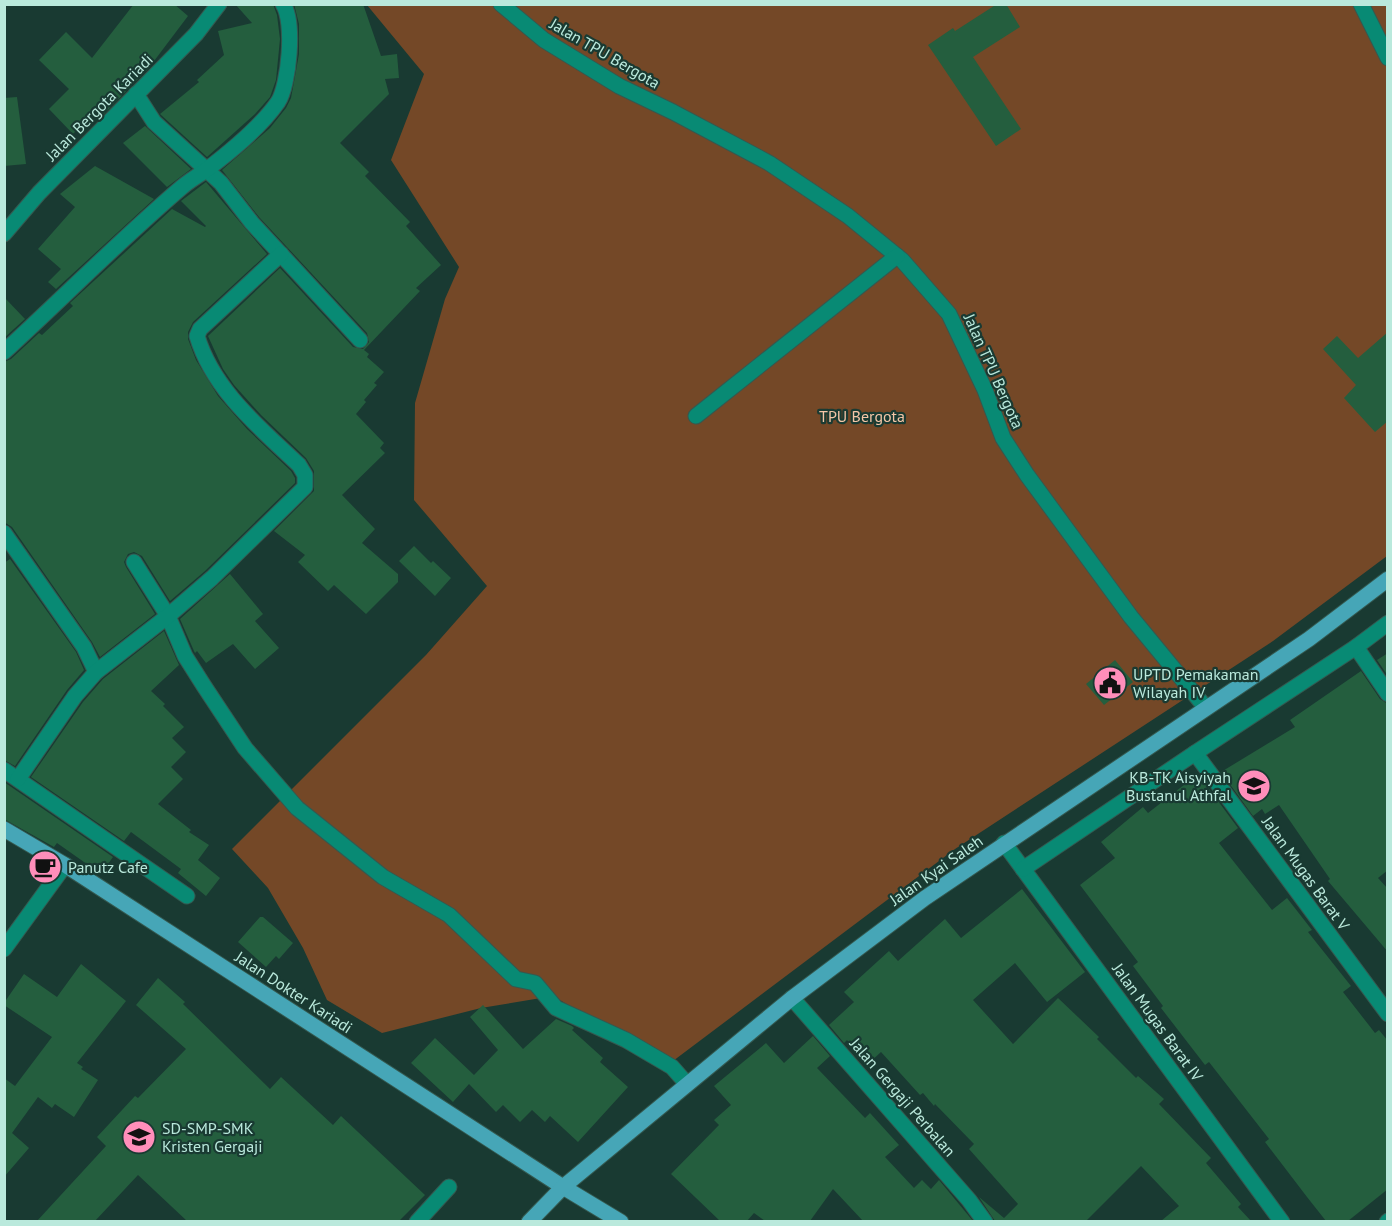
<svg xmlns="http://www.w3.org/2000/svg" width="1392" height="1226" font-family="'PT Sans',sans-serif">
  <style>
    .green { fill: #744827 }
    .building { fill: #245e3e }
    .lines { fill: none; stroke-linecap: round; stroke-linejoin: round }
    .minor-casing { stroke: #345950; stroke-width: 17 }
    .major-casing { stroke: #345950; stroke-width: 17 }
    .minor { stroke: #088a74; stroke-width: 15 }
    .major { stroke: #46a6b7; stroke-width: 15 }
    .labels { text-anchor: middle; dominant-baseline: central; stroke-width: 4.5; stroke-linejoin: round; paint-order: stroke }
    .street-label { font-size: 16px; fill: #bae9dc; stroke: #193a32 }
    .park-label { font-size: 16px; fill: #f4c6a7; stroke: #193a32 }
    .poi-label { font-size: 16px; fill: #bae9dc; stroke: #193a32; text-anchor: start }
  </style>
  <rect width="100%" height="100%" fill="#193a32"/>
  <polygon class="green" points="367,5 1387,5 1387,556 1273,641 955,849 669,1064 553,996 481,1008 382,1033 327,1000 303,948 268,888 232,849 426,655 487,586 414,500 415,403 445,299 459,267 391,160 424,74"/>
  <g class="building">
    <polygon points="134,4 174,4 188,16 148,69 99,119 93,113 73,134 49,109 69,89 39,60 66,32 92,58"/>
    <polygon points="235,4 273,4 277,15 280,39 276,80 270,97 255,114 207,157 160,114 199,82 197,80 224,55 218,31 252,23"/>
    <polygon points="294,4 363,4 381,56 397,54 399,78 385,79 389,94 340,143 369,172 365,176 410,222 406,226 441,265 416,288 420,291 364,350 369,354 367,357 384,372 374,383 377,385 364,400 366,402 356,414 384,443 380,448 385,453 342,495 375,529 362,543 398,574 398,582 366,614 334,585 328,591 298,562 305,555 274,531 314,491 314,471 306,458 261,415 234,385 223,369 208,336 280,268 353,347 363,349 369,342 367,333 259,217 222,170 270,128 286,108 291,98 299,54 299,24"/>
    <polygon points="997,4 1006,4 1020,27 973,57 1021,129 996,146 928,45 953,28 955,31"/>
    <polygon points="17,97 26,164 4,166 4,98"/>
    <polygon points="145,126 191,169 167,187 123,143"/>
    <polygon points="95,166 154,199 56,289 48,282 61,269 38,249 75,207 60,194"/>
    <polygon points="206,182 267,254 193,322 188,332 188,339 196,360 218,396 247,429 291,471 295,478 295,483 205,571 170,601 142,556 134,552 128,554 124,562 126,567 155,614 100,657 92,642 12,527 4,522 4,362 11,359 39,333 42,335 73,306 70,303 172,209 205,227 206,226 181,201"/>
    <polygon points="4,297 25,319 4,338"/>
    <polygon points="1388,332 1388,421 1375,432 1344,398 1356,385 1323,349 1337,336 1358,358"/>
    <polygon points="414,546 431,563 433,561 451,578 435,596 399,561"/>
    <polygon points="10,559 76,652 84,670 67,690 15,766 4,760 4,563"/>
    <polygon points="230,574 263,614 255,621 279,648 255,669 233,644 206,663 197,651 195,653 194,651 180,619"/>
    <polygon points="164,631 179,665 151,691 165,704 163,706 184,727 172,738 186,752 171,767 183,779 158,804 191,830 189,832 209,845 198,860 220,878 206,896 178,873 181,869 131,832 124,841 31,777 83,702 103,679"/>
    <polygon points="1388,653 1388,676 1377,660"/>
    <polygon points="1115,660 1133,682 1104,705 1086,684"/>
    <polygon points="1361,671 1380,699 1388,704 1388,870 1378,878 1388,889 1388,952 1328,881 1330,879 1279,805 1265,814 1262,809 1253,816 1221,772 1295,727 1290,720"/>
    <polygon points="1198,774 1238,828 1219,843 1272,910 1287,898 1312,930 1308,932 1351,986 1343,992 1375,1033 1379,1030 1388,1041 1388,1189 1348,1221 1326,1221 1307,1197 1265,1142 1269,1139 1209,1062 1205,1065 1161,1008 1163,1006 1133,966 1138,962 1080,885 1115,858 1101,842 1143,807 1148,813"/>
    <polygon points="4,782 113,857 101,874 57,843 54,847 4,819"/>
    <polygon points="1022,889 1085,972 1047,1002 1015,963 973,1000 1013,1044 1058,998 1099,1037 1097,1039 1136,1078 1138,1076 1164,1099 1159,1104 1211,1158 1206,1163 1241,1204 1238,1207 1251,1221 1161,1221 1179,1206 1141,1166 1086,1221 995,1221 979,1197 1004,1218 1018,1204 969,1149 974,1144 935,1104 934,1106 923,1093 920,1095 881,1052 868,1064 847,1040 844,1043 829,1025 854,1002 844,992 889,951 898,961 945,919 961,938"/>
    <polygon points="260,917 263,917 293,943 279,959 276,956 266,967 238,942"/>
    <polygon points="81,964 126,1001 77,1063 83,1067 81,1069 98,1080 74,1117 55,1104 52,1108 38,1097 12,1133 29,1148 4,1177 4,1078 15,1086 52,1037 4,1005 4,1003 24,974 57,997"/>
    <polygon points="158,978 185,1002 183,1004 270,1089 281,1077 333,1125 341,1116 425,1195 399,1221 187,1221 138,1175 95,1221 37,1221 106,1146 97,1137 135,1096 138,1098 186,1049 136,1005"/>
    <polygon points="483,1005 523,1049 556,1019 572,1026 574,1028 572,1030 603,1058 600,1062 628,1087 578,1142 550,1116 545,1122 532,1110 520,1122 503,1105 496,1112 469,1084 453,1102 411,1063 435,1038 474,1075 498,1050 470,1017"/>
    <polygon points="813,1036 830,1056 817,1068 865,1118 870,1113 899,1145 885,1157 914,1188 922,1180 931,1189 939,1180 973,1221 863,1221 833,1189 810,1221 765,1221 754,1213 747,1221 720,1221 671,1174 719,1125 714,1120 731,1105 714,1086 766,1043 784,1063"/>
  </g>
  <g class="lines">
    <defs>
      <g id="minor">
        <polyline points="501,4 544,40 619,86 673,112 769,163 848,216 902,260 949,314 985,390 1003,438 1027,475 1131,617 1206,708"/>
        <polyline points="1361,4 1388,58"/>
        <polyline points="136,94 154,122 221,183 252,223 360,340"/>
        <polyline points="4,234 39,193 196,34 219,4"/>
        <path d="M4,352C64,297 121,239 182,187C189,181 197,176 205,171C230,152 260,128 278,102C289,85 295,22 283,4"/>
        <polyline points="696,416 897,256"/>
        <polyline points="4,533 84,647 96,672"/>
        <polyline points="134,562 168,616 185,656 204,686 245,748 297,808 383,877 449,915 516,979 535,983 556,1008 626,1040 672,1067 687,1084"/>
        <polyline points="1356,647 1388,694"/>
        <polyline points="1195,753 1388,1014"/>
        <polyline points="4,770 187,896"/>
        <path d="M18,779L75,696L96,672L168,616L212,578L305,487V475L299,465C260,428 213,390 197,336L200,329L281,254"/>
        <polyline points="1004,843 1282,1222"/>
        <polyline points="1023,869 1195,753 1356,647 1388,623"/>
        <polyline points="4,949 65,865"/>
        <polyline points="792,998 969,1200 985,1222"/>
        <polyline points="417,1222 449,1187"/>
        <polyline points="1387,1222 1388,1221"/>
      </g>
      <g id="major">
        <polyline points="4,829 65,865 563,1187 621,1222"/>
        <polyline points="529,1222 563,1187 792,998 925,898 1309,639 1388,579"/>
      </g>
    </defs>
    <use href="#minor" class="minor-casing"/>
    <use href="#major" class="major-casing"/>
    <use href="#minor" class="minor"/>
    <use href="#major" class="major"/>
  </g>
  <defs>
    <symbol id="civic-disc" viewBox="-11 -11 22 22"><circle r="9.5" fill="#ff8eba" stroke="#193a32"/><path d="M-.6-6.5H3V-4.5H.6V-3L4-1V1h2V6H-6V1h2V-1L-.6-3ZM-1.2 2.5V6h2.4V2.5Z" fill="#111"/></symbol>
    <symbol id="school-disc" viewBox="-11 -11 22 22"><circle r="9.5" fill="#ff8eba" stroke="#193a32"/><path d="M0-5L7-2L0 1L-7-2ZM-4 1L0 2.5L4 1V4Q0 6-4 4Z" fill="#111"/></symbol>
    <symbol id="cafe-disc" viewBox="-11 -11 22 22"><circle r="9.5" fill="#ff8eba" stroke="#193a32"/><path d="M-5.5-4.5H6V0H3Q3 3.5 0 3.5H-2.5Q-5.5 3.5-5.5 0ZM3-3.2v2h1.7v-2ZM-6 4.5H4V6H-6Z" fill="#111"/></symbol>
  </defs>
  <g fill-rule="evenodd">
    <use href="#civic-disc" x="1091" y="664" width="38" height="38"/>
    <use href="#school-disc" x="1235" y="767" width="38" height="38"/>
    <use href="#cafe-disc" x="26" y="848" width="38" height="38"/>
    <use href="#school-disc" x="120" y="1118" width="38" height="38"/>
  </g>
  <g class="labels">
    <g class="street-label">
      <text transform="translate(605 53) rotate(30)">Jalan TPU Bergota</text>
      <text transform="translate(99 107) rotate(-45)">Jalan Bergota Kariadi</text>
      <text transform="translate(994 371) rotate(66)">Jalan TPU Bergota</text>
      <text transform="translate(936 870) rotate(-35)">Jalan Kyai Saleh</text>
      <text transform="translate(1306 873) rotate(54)">Jalan Mugas Barat V</text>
      <text transform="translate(294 992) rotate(33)">Jalan Dokter Kariadi</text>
      <text transform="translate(1158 1022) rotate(54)">Jalan Mugas Barat IV</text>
      <text transform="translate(903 1097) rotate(49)">Jalan Gergaji Perbalan</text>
    </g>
    <g class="park-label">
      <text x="862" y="416">TPU Bergota</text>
    </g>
    <g class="poi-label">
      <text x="1133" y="674">UPTD Pemakaman<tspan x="1133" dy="18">Wilayah IV</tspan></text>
      <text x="1231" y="777" text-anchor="end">KB-TK Aisyiyah<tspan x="1231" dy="18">Bustanul Athfal</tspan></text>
      <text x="68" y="867">Panutz Cafe</text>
      <text x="162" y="1128">SD-SMP-SMK<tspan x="162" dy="18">Kristen Gergaji</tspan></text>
    </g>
  </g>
  <rect width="1392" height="1226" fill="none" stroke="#bae9dc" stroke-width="12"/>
</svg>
